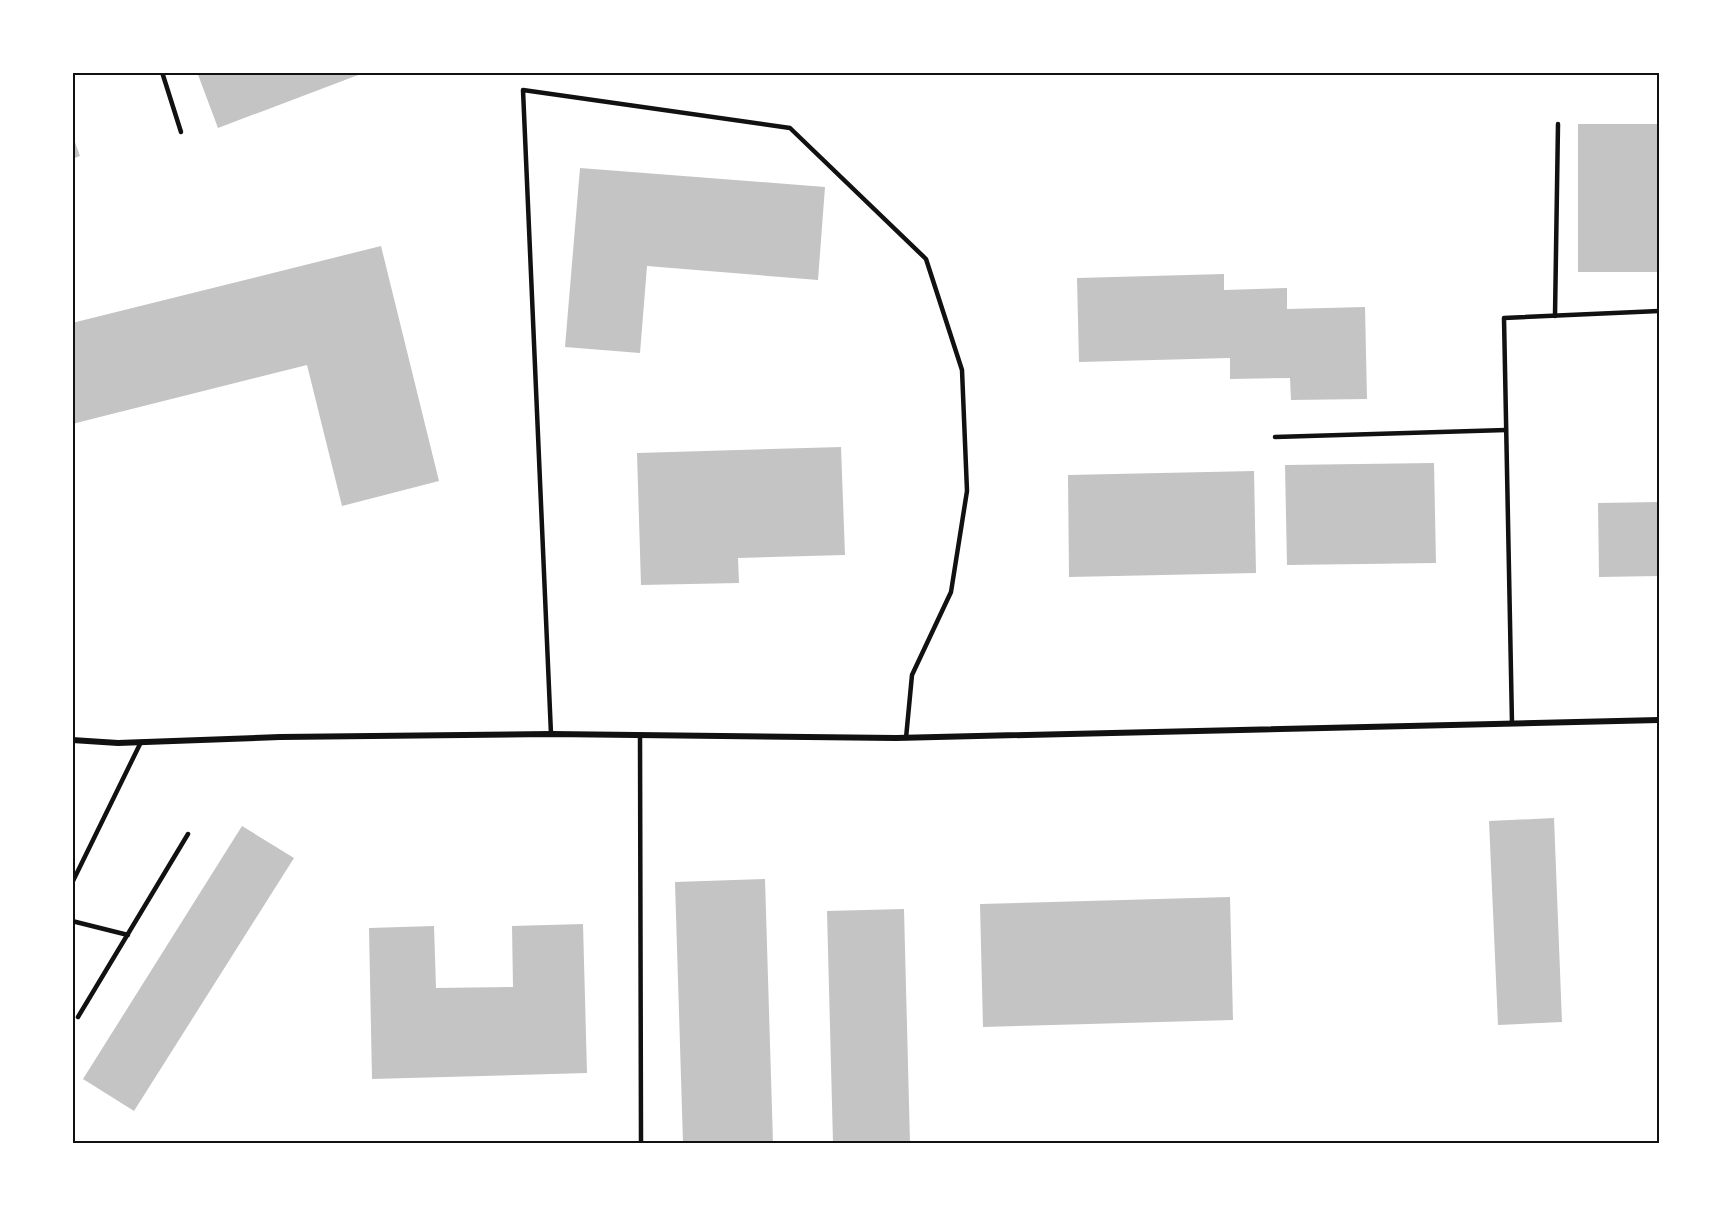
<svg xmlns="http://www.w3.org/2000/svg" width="1731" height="1215" font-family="'IBM Plex Serif',serif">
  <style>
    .building { fill: #c4c4c4 }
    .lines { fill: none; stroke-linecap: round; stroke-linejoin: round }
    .service { stroke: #111; stroke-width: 4.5 }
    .minor { stroke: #111; stroke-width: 6 }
    .neatline { fill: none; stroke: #111; stroke-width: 2 }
  </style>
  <rect width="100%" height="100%" fill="#fff"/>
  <g class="building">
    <polygon points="197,72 366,72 218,128"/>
    <rect x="1578" y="124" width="81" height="148"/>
    <polygon points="72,134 80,156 72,159"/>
    <polygon points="580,168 825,187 818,280 647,266 640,353 565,347"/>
    <polygon points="381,246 439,481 342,506 307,365 72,424 72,323"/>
    <polygon points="1224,274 1224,290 1287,288 1287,309 1365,307 1367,399 1291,400 1290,378 1230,379 1230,358 1079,362 1077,278"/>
    <polygon points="841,447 845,555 738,558 739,583 641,585 637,453"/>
    <polygon points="1434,463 1436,563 1287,565 1285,465"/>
    <polygon points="1254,471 1256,573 1069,577 1068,475"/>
    <polygon points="1659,502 1659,576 1599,577 1598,503"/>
    <polygon points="1554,818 1562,1022 1498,1025 1489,821"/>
    <polygon points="242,826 294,858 134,1111 83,1079"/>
    <polygon points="765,879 773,1143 683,1143 675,882"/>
    <polygon points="1230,897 1233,1020 983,1027 980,904"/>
    <polygon points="904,909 910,1143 833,1143 827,911"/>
    <polygon points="583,924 587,1073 372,1079 369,928 434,926 436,988 513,987 512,926"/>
  </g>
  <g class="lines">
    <g class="service">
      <polyline points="162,72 181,132"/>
      <polyline points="1555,316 1558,124"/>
      <polyline points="1275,437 1506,430"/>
      <polyline points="1512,723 1504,318 1659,311"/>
      <polyline points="551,734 523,90 790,128 926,259 962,370 967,491 951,592 912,675 906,738"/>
      <polyline points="640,735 641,1143"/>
      <polyline points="72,883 141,742"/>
      <polyline points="72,921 128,935"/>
      <polyline points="78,1017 188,834"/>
    </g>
    <polyline class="minor" points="72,740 118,743 280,737 551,734 896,738 1659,720"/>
  </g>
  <rect width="1731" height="1215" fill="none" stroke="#ffffff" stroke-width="147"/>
  <rect x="74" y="74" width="1584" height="1068" class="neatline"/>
</svg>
